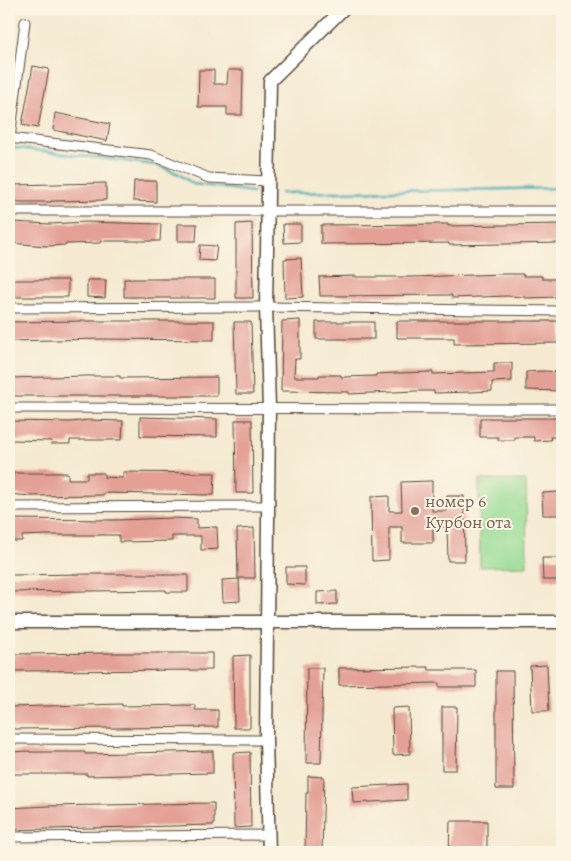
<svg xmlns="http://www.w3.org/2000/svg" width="571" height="861" font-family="Alegreya,serif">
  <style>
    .green { fill: #97db94; stroke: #698259 }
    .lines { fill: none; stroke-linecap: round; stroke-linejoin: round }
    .stream { stroke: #39abb2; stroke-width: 2.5 }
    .building { fill: #e4a097 }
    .street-casing { stroke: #574739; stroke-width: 11 }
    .secondary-casing { stroke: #574739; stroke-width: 15 }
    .street { stroke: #fff; stroke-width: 9 }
    .secondary { stroke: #fff; stroke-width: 12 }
    .education-dot { fill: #8d6e63; stroke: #fcf5e5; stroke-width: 2 }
    .labels { text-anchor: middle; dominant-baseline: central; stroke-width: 4; stroke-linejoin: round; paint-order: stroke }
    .education-label { font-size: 18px; fill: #785e54; stroke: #fcf5e5; text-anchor: start }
  </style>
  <rect width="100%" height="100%" fill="#fcf5e5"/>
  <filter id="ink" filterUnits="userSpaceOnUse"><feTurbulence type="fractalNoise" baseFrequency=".02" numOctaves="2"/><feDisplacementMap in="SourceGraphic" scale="10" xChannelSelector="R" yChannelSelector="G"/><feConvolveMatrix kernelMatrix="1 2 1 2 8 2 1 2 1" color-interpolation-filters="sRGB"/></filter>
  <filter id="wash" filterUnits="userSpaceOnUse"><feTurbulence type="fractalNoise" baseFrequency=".0096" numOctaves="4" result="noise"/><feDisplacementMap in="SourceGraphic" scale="20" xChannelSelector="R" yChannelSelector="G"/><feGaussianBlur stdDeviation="1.12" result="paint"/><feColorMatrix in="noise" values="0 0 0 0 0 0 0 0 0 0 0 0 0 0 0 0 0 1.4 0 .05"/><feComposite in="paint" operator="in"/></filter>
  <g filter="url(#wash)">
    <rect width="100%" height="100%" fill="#f5ead1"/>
    <polygon class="green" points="479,480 526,480 527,566 480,567"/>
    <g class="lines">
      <g class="stream">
        <polyline points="9,147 156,165 179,174 193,184 253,192"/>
        <polyline points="281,193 562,188"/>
      </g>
    </g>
    <g id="blocks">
      <g class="building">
        <polygon points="33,66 49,69 38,128 22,125"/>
        <polygon points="199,70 214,70 214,84 227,84 228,70 243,70 242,115 227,115 227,107 198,107"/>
        <polygon points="55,113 110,124 107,141 53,130"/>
        <polygon points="134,181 156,181 156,202 133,201"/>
        <polygon points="106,183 106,200 51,201 51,202 9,202 9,185"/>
        <polygon points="12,222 50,224 86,222 161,224 160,241 102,241 101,243 66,244 66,245 46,246 11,243"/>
        <polygon points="252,223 253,298 236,298 236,224"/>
        <polygon points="178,224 197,224 196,241 178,241"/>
        <polygon points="283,224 301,224 301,242 284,243"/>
        <polygon points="448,224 448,226 562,224 562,243 449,245 449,243 321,244 321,225"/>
        <polygon points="200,245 217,246 215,261 199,260"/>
        <polygon points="301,258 303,297 285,298 284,259"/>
        <polygon points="504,274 523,274 523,276 542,276 542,279 562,279 562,297 525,298 525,297 507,296 452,298 452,295 320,296 319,277 356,276 356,277 413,277"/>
        <polygon points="124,279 215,279 215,298 144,298 144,297 124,297"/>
        <polygon points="10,280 68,280 68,297 9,297"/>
        <polygon points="87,280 106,280 105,298 87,297"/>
        <polygon points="300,320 300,359 295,359 294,377 319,377 319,375 341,375 341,377 376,376 376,374 396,373 433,372 433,374 494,372 494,363 512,363 512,381 492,382 492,391 471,392 434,393 434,391 415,391 349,394 349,392 281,391 282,321"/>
        <polygon points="84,321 214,321 214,340 103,339 9,341 9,322"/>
        <polygon points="397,321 562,321 562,343 454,344 454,338 397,338"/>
        <polygon points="234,322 251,322 253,394 236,394"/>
        <rect x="316" y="322" width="58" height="17"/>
        <polygon points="544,371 562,372 561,391 526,390 526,372"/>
        <polygon points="87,376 120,376 120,378 217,377 217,396 9,396 9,378"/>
        <polygon points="140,417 217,419 217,437 140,436"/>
        <polygon points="480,418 562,418 562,437 550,437 551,440 534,441 534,437 515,437 515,440 498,440 498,437 480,437"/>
        <polygon points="88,420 123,421 122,440 70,440 70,444 51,444 52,441 9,440 9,421 71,422"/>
        <polygon points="235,420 252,420 253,493 236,493"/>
        <polygon points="123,472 215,473 214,495 104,493 104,495 30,496 9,494 9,478 13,478 13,473 68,473 68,479 87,479 87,473 104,473 104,477 123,478"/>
        <polygon points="432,481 432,511 447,511 447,496 464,496 465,561 448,561 447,527 433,528 433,543 402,543 402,527 389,527 389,560 372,561 371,497 389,496 389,511 402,511 401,482"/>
        <polygon points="559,492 560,515 543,515 542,493"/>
        <polygon points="172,518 197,519 197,528 217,527 218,549 201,550 201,536 172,536 172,541 119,542 119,535 46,535 22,536 22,541 9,541 9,519 116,520"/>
        <polygon points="254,528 255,578 238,578 237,529"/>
        <polygon points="542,558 559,558 560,580 543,580"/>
        <polygon points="286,567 305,567 305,585 286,584"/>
        <polygon points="91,574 164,574 164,575 188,575 188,592 166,592 166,590 9,592 9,575"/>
        <polygon points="239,579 240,601 223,602 222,580"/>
        <polygon points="337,591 337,604 317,605 317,592"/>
        <polygon points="117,653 212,653 212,670 9,671 9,654"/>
        <polygon points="250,655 250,728 234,728 233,656"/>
        <polygon points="547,665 549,711 532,711 530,666"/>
        <polygon points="428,667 429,670 476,670 476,687 439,687 439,683 339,685 339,668"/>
        <polygon points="307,668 323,668 321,763 306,763"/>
        <polygon points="496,671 513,671 514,789 496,789"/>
        <polygon points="122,704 122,706 195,705 195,710 218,710 218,727 13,729 13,726 9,726 9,707"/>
        <polygon points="409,707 410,754 393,755 392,708"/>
        <polygon points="442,707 457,707 456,770 442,770"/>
        <polygon points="30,751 30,752 85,752 85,754 213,751 213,773 87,776 87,774 14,774 13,768 9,768 9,752"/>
        <polygon points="250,752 251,827 234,828 233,753"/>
        <polygon points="308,776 324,777 322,852 305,852 306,793 308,793"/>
        <polygon points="407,784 407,800 353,803 352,787"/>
        <polygon points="214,803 214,825 9,830 9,808 48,806"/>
        <polygon points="450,821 487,821 487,852 449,852"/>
      </g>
    </g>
  </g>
  <g filter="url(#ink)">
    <use href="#blocks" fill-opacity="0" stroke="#574739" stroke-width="1"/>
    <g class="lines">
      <defs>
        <g id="street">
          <polyline points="9,138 151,155 209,178 267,181"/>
          <polyline points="10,138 25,22"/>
          <polyline points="9,211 562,211"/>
          <polyline points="9,308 266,307 562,311"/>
          <polyline points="9,408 562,409"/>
          <polyline points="9,507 268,506"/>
          <polyline points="9,739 266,740"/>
          <polyline points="9,837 269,835"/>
        </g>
        <g id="secondary">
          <polyline points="9,622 562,622"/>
          <polyline points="269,852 266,740 269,408 266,307 270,81 343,9"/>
        </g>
      </defs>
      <use href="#street" class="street-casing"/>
      <use href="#secondary" class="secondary-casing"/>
      <use href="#street" class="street"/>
      <use href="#secondary" class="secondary"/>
    </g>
  </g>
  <circle class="education-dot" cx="415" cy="511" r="5"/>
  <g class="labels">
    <g class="education-label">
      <text x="425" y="501">номер 6<tspan x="425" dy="21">Курбон ота</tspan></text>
    </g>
  </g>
  <rect width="571" height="861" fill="none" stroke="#fcf5e5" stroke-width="30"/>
</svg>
